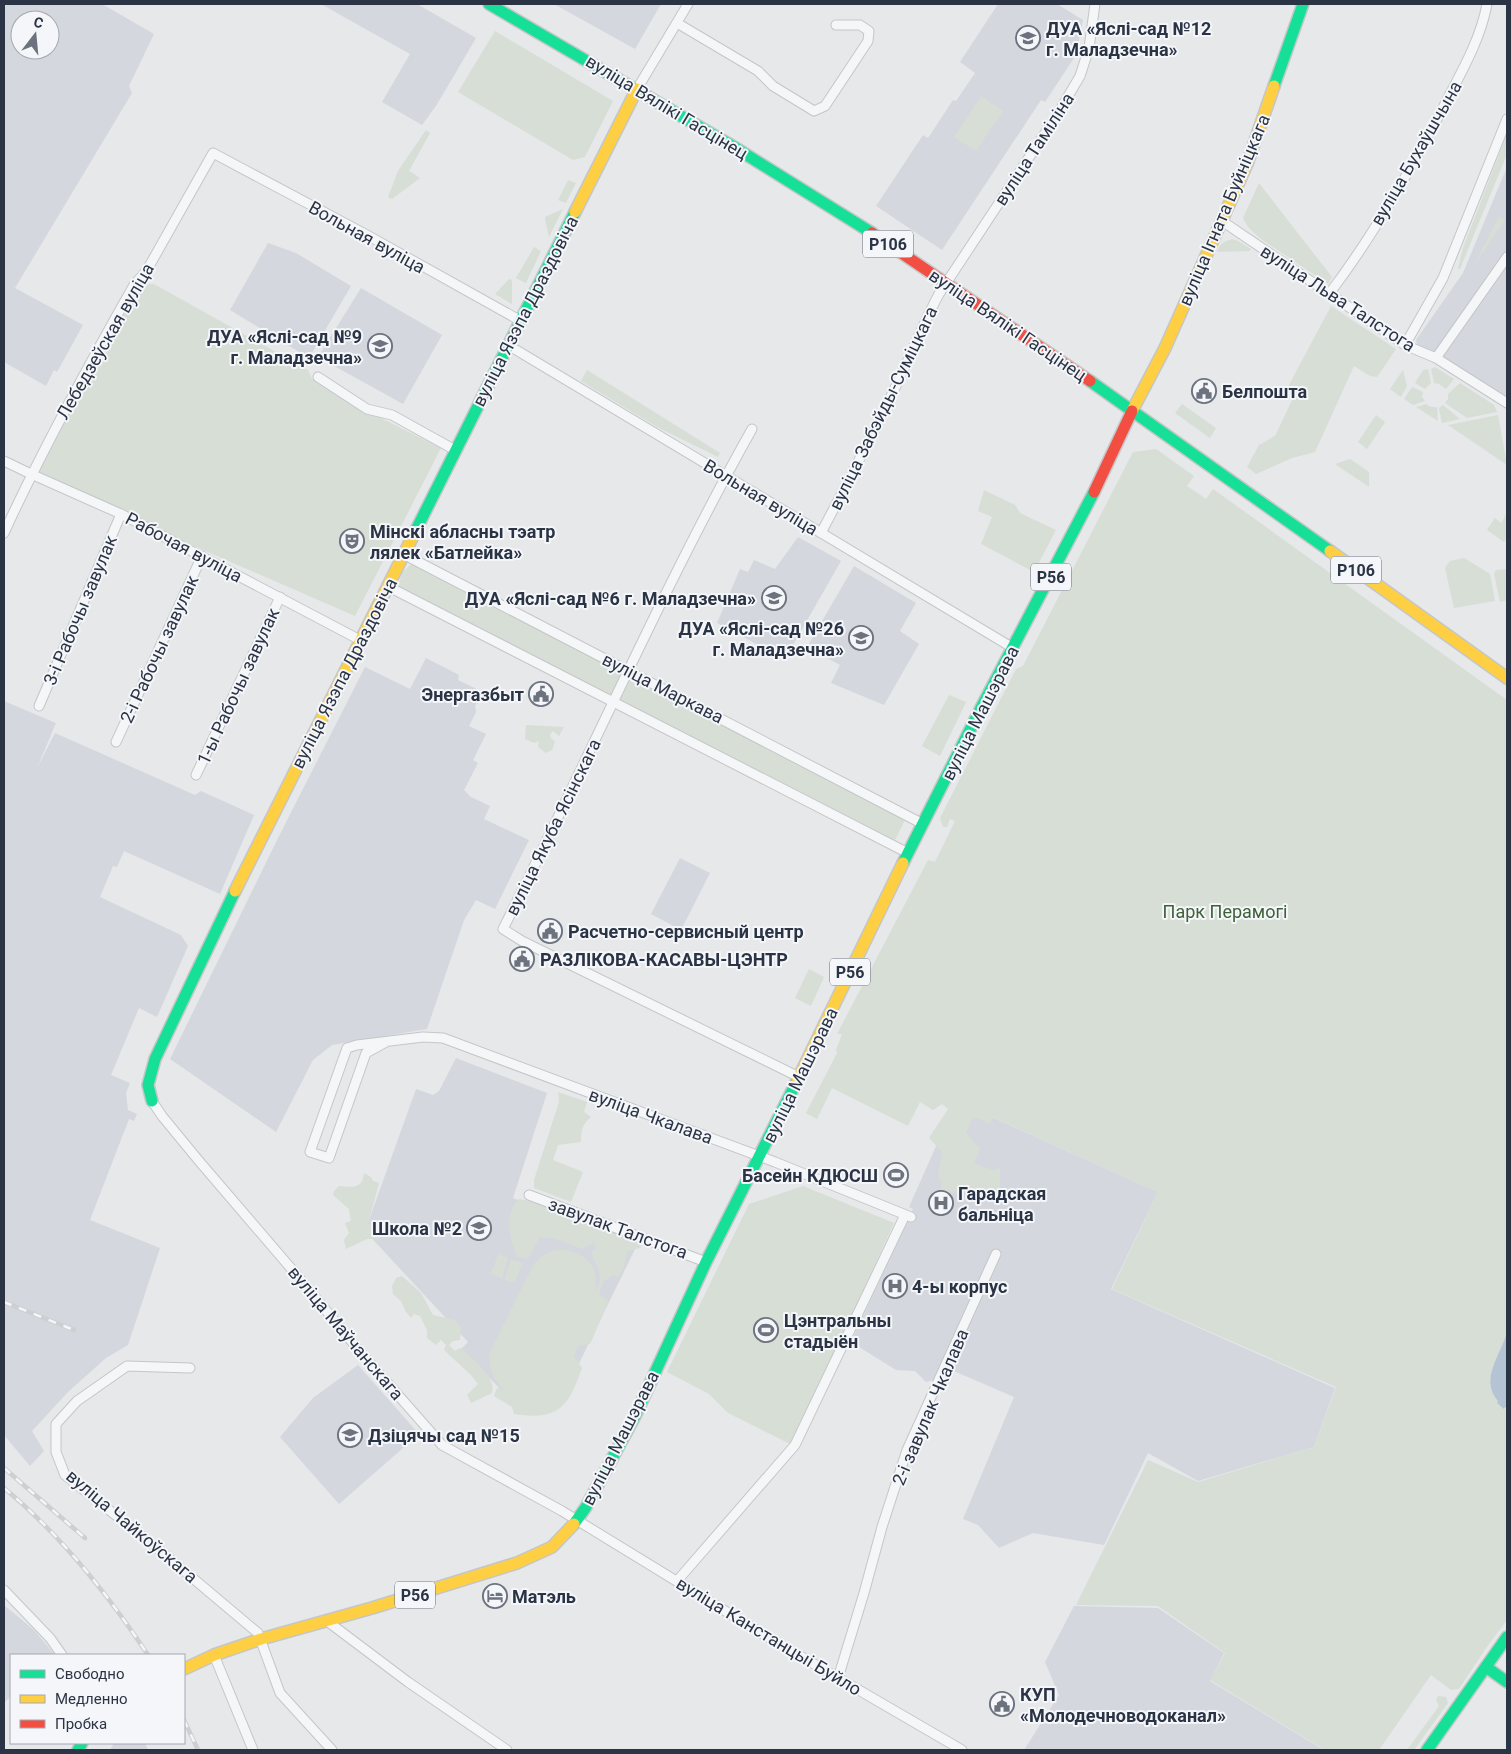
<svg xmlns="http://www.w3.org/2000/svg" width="1511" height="1754" font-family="Roboto,sans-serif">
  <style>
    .built { fill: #d4d7dd; fill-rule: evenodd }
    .green { fill: #d6ded6 }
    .water { fill: #b4c4d5 }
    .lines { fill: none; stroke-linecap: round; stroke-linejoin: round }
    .street-casing { stroke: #c4c6c8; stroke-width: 11 }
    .fast-casing { stroke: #c4c6c8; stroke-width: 14 }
    .slow-casing { stroke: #c4c6c8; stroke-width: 14 }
    .jam-casing { stroke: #c4c6c8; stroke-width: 14 }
    .street { stroke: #f5f6f7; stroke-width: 9 }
    .fast { stroke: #16e098; stroke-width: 11 }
    .slow { stroke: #ffcf43; stroke-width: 11 }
    .jam { stroke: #f24e42; stroke-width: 11 }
    .rail-casing { stroke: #cecfd2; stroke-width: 4.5 }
    .rail { stroke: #f4f6f9; stroke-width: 2.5; stroke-dasharray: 8; stroke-linecap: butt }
    .labels { text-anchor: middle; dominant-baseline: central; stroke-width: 4; stroke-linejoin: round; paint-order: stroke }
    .shield { fill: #f4f6f9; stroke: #676e7b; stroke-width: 1 }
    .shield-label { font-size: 16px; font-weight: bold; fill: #2b3445 }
    .poi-label { font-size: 18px; font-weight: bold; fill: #2b3445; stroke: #f4f6f9; text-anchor: start }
    .street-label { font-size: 18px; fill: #2b3445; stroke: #f4f6f9 }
    .park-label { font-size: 18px; fill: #3f6138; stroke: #f4f6f9 }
  </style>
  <rect width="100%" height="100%" fill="#e6e8ea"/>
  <g class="built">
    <path d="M4,4H102L154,34L129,86L132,93L15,288L83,325L57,372L54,370L46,386L4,362ZM20,20H50V50H20Z"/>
    <polygon points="321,4 417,4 476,38 436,106 422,125 382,102 410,54"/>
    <polygon points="554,4 661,4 635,49"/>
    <polygon points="998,4 1057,4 1083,20 1076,55 1045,102 1041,100 942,250 876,206 923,135 928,138 953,100 956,101 975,73 960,62"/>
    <polygon points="1507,167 1507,400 1423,351 1417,345 1416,340 1463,273"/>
    <polygon points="268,243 296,253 351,286 309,358 230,310"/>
    <polygon points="361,288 442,335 403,404 318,357"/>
    <polygon points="798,537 841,561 785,659 717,623 740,569 748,572 754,560 775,569"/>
    <polygon points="854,566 916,603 900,631 919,644 884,705 831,683 840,665 807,647"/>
    <polygon points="426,658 459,675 458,680 483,692 475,706 476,712 469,726 486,734 473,760 478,763 464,790 471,797 490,806 484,819 529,840 495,909 476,900 464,920 427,1029 332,1045 313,1060 276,1132 170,1059 279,836 365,667 410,689"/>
    <polygon points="4,701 56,723 37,768 55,733 195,795 201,791 254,815 220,894 124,851 117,867 113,866 100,897 181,935 188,946 157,1017 139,1008 111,1075 130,1083 126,1093 128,1110 137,1114 134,1121 129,1119 90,1220 160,1248 128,1345 106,1358 68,1392 32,1431 44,1451 30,1466 4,1435"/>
    <polygon points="680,858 710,873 681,930 651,914"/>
    <polygon points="456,1058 547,1093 513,1198 637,1245 564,1394 509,1398 461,1349 468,1342 365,1231 416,1089 433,1095 439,1091"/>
    <polygon points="956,1101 1158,1192 1111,1289 1335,1388 1314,1447 1198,1481 1148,1453 1104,1545 1033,1533 999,1548 978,1525 963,1519 1014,1397 940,1365 933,1380 926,1382 915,1371 896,1370 851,1342 913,1209 909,1207"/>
    <polygon points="358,1365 419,1434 339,1504 280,1437 313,1398"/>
    <polygon points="4,1605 34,1630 55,1655 11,1655 11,1696 4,1703"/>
    <polygon points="1074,1606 1158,1608 1224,1653 1210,1681 1324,1750 1024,1750 1059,1695 1045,1662"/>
    <polygon points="114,1743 145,1743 148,1750 110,1750"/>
  </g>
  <g class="green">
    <polygon points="495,31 613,101 585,157 573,160 458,92"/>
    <polygon points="981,96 1003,111 976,151 954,137"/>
    <polygon points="426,130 430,133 409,171 420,178 392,199 388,197 398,171"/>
    <polygon points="1507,134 1507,154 1460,269 1458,268 1463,248"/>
    <polygon points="568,180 576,183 566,203 558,200"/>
    <polygon points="1259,183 1332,277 1328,284 1261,239 1248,227 1243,218"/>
    <polygon points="563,209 549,237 545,219 545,217"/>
    <polygon points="1499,216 1505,220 1473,267"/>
    <path d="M1232,239L1238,241L1251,249L1250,251L1217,252C1220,243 1224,242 1232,239Z"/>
    <polygon points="534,247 541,251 526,283 516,278"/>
    <polygon points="509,279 512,280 512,304 495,294"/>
    <polygon points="154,284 308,370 312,379 323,386 367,411 441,448 355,616 31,475 134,285"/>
    <polygon points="1331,306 1396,349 1377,377 1370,376 1354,366 1315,452 1292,458 1256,474 1247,467 1259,445 1275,436 1294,396 1289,385"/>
    <polygon points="1435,367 1454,379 1446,389 1439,384 1434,383 1431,369"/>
    <polygon points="1428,369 1431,383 1425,389 1415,383 1423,370"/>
    <polygon points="587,370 720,453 718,457 657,427 581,381"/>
    <polygon points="1403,370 1407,386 1401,397 1390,389"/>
    <polygon points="1460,383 1494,405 1497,412 1467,418 1445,403 1448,399 1448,394"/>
    <polygon points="1412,387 1423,392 1422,397 1425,401 1413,405 1404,399"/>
    <polygon points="1182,404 1216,428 1210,438 1175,413"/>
    <polygon points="1426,404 1431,407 1437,407 1438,421 1416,407"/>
    <polygon points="1443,405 1460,419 1442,423 1439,408"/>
    <polygon points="1376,415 1385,422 1367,449 1358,442"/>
    <polygon points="1498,415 1507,465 1448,425"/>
    <polygon points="1156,449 1194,476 1187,486 1206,499 1213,489 1507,700 1507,1620 1486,1648 1459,1689 1451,1690 1431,1675 1379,1750 1325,1750 1210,1680 1225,1653 1158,1606 1076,1605 1148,1460 1198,1482 1314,1447 1336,1387 1112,1289 1158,1192 992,1117 991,1124 973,1117 966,1133 980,1149 974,1164 994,1170 1000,1168 1000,1187 993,1200 979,1201 970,1198 971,1194 964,1184 956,1193 940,1190 942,1183 938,1176 942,1152 929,1138 948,1109 942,1104 933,1110 920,1102 908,1126 832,1088 817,1119 806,1113 837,1053 836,1050 842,1034 837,1034 928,860 935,862 955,821 950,819 947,827 943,827 940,818 1016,669 1023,666 1133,452"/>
    <polygon points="1350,459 1369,472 1369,487 1335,464"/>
    <polygon points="984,490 1015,505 1020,513 1056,530 1034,572 981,544 992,517 978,511"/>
    <polygon points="1507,513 1507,537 1504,542 1487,530 1495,518 1501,523"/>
    <polygon points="1464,558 1490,574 1495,601 1454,608 1445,568 1450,561"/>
    <polygon points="412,563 905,820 895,840 399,587 401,574"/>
    <polygon points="1507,569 1507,600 1500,602 1494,574 1496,570"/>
    <polygon points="949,695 966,702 940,756 922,746"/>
    <polygon points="526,725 564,727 559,736 553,731 550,734 551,738 555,742 552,750 546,753 538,747 539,741 534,743 525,739"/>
    <polygon points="809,969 824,977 811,1006 795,998"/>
    <path d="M558,1092L587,1102L584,1112L591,1117C582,1124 581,1131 581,1142L558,1145L553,1160L583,1172L571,1202L534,1188V1180L559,1102Z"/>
    <path d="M364,1173L371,1177L373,1181L379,1183L368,1224H374L379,1234V1239H367L346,1249L344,1240L349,1233L345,1223L351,1221L349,1209L333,1195L334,1191L339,1186C351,1187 363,1190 364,1173Z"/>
    <polygon points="803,1186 894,1223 792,1445 728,1413 709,1394 667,1372 749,1204"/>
    <path d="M519,1199L530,1201L593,1223L603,1229H612L644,1242L640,1248L628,1251L624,1266L618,1278L613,1275L603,1282L599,1294L609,1301L590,1344L578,1346L574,1356L582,1368C568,1407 559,1421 514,1414L512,1407L494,1396L497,1388L504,1390C492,1378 490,1371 489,1354L532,1267C535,1264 537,1260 540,1258C556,1243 586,1250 594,1270C596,1277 596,1283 596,1290C605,1274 597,1268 591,1253L596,1248L593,1243L582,1249L556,1239L540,1237L528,1259L517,1257C510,1239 503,1214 519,1199Z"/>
    <polygon points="498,1254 508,1258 502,1278 491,1274"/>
    <polygon points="511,1259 522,1263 515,1283 504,1280"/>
    <path d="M402,1276L421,1293L433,1315L455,1320L461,1328L460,1340L453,1341L449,1345L455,1351L460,1348C471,1357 497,1377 492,1393L471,1403L467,1395L478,1384L471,1375L444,1350L446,1345L441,1340L436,1345L427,1338V1330L420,1316L414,1314L411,1318L406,1312L401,1301L393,1294L392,1286L396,1278Z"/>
    <polygon points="1438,1696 1446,1697 1448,1703 1414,1750 1407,1750 1437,1709 1439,1706 1436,1700"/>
  </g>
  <path class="water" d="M1507,1332V1408L1505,1407L1504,1409L1497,1403L1498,1401C1479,1379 1501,1355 1507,1332Z"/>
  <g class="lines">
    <defs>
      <g id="street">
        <polyline points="677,23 758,71 773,86 814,111 825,106 868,41 869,31 860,25 836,25"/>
        <polyline points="637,89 688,4"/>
        <polyline points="1222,221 1405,345 1436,358 1507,403"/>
        <path d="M1329,294C1374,235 1412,167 1446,102C1462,71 1481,38 1487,4"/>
        <polyline points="508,345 1013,648"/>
        <polyline points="1405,345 1443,278 1507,119"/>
        <polyline points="1436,358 1507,257"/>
        <polyline points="318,377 367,409 392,415 455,450"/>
        <path d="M752,429C661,591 587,763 503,929L522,941L799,1077"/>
        <polyline points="4,461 31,474 121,514 360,640"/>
        <path d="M4,533C43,448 88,366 134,285L147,270L213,153L367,235L521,321"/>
        <path d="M821,533C849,480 877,427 902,373C914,347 925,320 939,294L1057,115L1080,76L1089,48L1095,4"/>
        <polyline points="403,554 923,824"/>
        <polyline points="387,586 908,853"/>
        <polyline points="39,706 121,514"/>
        <polyline points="116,742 202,556"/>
        <polyline points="196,775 280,597"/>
        <polyline points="386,1042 366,1053 329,1158 310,1152 347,1048 357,1045 423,1037 443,1038 775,1162 911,1217"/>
        <polyline points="152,1101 162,1116 199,1161 301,1280 362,1354 442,1445 562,1511 771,1639 962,1750"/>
        <polyline points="529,1195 706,1262"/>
        <polyline points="190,1368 127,1366 77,1401 56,1424 56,1452 65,1475 157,1548 258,1633 280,1693 332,1750"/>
        <polyline points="677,1581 795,1445 905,1215"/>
        <polyline points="4,1590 50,1638 62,1655"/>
        <polyline points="327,1621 408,1682 507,1750"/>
        <polyline points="214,1655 253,1750"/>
        <polyline points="838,1678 864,1593 882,1527 907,1450 996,1254"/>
      </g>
      <g id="fast">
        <polyline points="489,4 734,147 872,233"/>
        <polyline points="1274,86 1303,4"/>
        <polyline points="1090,381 1330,551"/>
        <polyline points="414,534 575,212"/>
        <polyline points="903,863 981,708 1094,492"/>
        <polyline points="152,1101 148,1085 155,1059 235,891"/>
        <polyline points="574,1524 586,1507 635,1416 706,1262 797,1081"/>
        <polyline points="1486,1667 1507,1682"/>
        <polyline points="78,1750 82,1743"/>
        <polyline points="1427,1750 1507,1637"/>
      </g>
      <g id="slow">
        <polyline points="575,212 637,89"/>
        <polyline points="1132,411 1165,348 1247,164 1274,86"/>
        <polyline points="1330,551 1507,678"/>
        <polyline points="235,891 414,534"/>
        <polyline points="797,1081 903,863"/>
        <polyline points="184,1669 214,1655 261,1639 372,1608 517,1563 552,1547 574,1524"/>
      </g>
      <g id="jam">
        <polyline points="872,233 1090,381"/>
        <polyline points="1094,492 1132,411"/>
      </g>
    </defs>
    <use href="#street" class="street-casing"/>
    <use href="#fast" class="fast-casing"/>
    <use href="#slow" class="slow-casing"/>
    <use href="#jam" class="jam-casing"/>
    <use href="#street" class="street"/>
    <use href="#fast" class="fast"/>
    <use href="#slow" class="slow"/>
    <use href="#jam" class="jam"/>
    <defs>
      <g id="rail">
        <polyline points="4,1302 74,1330"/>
        <polyline points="4,1468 85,1538"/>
        <path d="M4,1488C61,1535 107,1593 148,1655"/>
        <polyline points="184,1720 198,1750"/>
      </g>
    </defs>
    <use href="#rail" class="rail-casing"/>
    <use href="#rail" class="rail"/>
  </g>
  <defs>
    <symbol id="school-ring" viewBox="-11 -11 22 22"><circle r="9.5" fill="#f4f6f9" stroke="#6c737f" stroke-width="1.5"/><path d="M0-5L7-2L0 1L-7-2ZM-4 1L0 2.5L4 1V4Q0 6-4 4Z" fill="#6c737f"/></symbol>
    <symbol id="civic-ring" viewBox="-11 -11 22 22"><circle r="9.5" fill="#f4f6f9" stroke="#6c737f" stroke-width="1.5"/><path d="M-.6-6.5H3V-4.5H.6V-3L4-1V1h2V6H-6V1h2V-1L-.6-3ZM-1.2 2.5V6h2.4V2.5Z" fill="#6c737f"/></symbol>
    <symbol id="theatre-ring" viewBox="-11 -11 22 22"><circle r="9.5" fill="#f4f6f9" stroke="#6c737f" stroke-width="1.5"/><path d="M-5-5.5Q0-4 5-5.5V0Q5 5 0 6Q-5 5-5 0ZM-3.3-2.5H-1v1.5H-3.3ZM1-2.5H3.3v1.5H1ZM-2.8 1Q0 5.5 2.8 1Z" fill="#6c737f"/></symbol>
    <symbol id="stadium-ring" viewBox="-11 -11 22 22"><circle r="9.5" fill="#f4f6f9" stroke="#6c737f" stroke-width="1.5"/><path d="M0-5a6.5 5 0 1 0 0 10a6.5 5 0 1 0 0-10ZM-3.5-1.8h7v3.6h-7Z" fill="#6c737f"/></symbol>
    <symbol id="hospital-ring" viewBox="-11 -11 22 22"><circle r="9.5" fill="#f4f6f9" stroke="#6c737f" stroke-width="1.5"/><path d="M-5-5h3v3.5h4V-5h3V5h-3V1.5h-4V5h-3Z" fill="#6c737f"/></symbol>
    <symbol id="hotel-ring" viewBox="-11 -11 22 22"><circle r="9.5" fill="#f4f6f9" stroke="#6c737f" stroke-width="1.5"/><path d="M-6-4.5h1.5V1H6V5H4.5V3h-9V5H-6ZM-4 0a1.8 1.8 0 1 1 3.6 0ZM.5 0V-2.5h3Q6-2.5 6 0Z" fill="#6c737f"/></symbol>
  </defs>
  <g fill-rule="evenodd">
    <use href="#school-ring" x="1014" y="24" width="28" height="28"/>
    <use href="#school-ring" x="366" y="332" width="28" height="28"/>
    <use href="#civic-ring" x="1190" y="377" width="28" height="28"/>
    <use href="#theatre-ring" x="338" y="527" width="28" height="28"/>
    <use href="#school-ring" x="760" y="584" width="28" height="28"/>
    <use href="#school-ring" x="847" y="624" width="28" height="28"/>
    <use href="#civic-ring" x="527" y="680" width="28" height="28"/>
    <use href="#civic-ring" x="536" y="917" width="28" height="28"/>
    <use href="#civic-ring" x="508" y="945" width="28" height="28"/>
    <use href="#stadium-ring" x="882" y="1161" width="28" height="28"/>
    <use href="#hospital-ring" x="927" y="1189" width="28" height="28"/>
    <use href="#school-ring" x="465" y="1214" width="28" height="28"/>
    <use href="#hospital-ring" x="881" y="1272" width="28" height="28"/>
    <use href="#stadium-ring" x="752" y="1316" width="28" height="28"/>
    <use href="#school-ring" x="336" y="1421" width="28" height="28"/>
    <use href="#hotel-ring" x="481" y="1582" width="28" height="28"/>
    <use href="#civic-ring" x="988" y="1690" width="28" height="28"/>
  </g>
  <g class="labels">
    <g class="shield">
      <rect x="863" y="230.5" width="50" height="27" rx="4"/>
      <rect x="1331" y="556.5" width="50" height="27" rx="4"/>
      <rect x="1031" y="563.5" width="40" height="27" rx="4"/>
      <rect x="830" y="958.5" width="40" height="27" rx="4"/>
      <rect x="395" y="1581.5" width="40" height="27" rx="4"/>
    </g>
    <g class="shield-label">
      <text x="888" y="244">Р106</text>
      <text x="1356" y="570">Р106</text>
      <text x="1051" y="577">Р56</text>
      <text x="850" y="972">Р56</text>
      <text x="415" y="1595">Р56</text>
    </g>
    <g class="poi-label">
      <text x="1046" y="28">ДУА «Яслі-сад №12<tspan x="1046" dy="21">г. Маладзечна»</tspan></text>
      <text x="362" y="336" text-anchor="end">ДУА «Яслі-сад №9<tspan x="362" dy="21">г. Маладзечна»</tspan></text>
      <text x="1222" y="391">Белпошта</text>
      <text x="370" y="531">Мінскі абласны тэатр<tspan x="370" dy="21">лялек «Батлейка»</tspan></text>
      <text x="756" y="598" text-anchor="end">ДУА «Яслі-сад №6 г. Маладзечна»</text>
      <text x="844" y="628" text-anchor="end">ДУА «Яслі-сад №26<tspan x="844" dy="21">г. Маладзечна»</tspan></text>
      <text x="524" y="694" text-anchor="end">Энергазбыт</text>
      <text x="568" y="931">Расчетно-сервисный центр</text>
      <text x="540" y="959">РАЗЛІКОВА-КАСАВЫ-ЦЭНТР</text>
      <text x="878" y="1175" text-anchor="end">Басейн КДЮСШ</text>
      <text x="958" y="1193">Гарадская<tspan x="958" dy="21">бальніца</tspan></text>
      <text x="462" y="1228" text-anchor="end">Школа №2</text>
      <text x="912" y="1286">4-ы корпус</text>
      <text x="784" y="1320">Цэнтральны<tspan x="784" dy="21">стадыён</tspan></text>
      <text x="368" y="1435">Дзіцячы сад №15</text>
      <text x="512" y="1596">Матэль</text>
      <text x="1020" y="1694">КУП<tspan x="1020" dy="21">«Молодечноводоканал»</tspan></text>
    </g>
    <g class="street-label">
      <text transform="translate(667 107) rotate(31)">вуліца Вялікі Гасцінец</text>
      <text transform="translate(1034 149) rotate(-57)">вуліца Таміліна</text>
      <text transform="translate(1416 153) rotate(-60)">вуліца Бухаўшчына</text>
      <text transform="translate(1224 210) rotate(-67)">вуліца Ігната Буйніцкага</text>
      <text transform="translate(367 237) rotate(29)">Вольная вуліца</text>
      <text transform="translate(1338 298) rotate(33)">вуліца Льва Талстога</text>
      <text transform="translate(525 311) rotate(-63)">вуліца Язэпа Драздовіча</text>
      <text transform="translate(1008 325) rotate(34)">вуліца Вялікі Гасцінец</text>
      <text transform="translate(105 341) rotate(-60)">Лебедзеўская вуліца</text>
      <text transform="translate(883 408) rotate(-64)">вуліца Забэйды-Суміцкага</text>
      <text transform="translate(761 497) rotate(31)">Вольная вуліца</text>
      <text transform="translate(184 547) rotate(28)">Рабочая вуліца</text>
      <text transform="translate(80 610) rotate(-67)">3-і Рабочы завулак</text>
      <text transform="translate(159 649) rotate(-65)">2-і Рабочы завулак</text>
      <text transform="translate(344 673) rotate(-63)">вуліца Язэпа Драздовіча</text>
      <text transform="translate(238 686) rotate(-65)">1-ы Рабочы завулак</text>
      <text transform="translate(663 688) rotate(27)">вуліца Маркава</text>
      <text transform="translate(980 713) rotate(-63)">вуліца Машэрава</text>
      <text transform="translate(553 827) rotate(-64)">вуліца Якуба Ясінскага</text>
      <text transform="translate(800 1075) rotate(-64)">вуліца Машэрава</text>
      <text transform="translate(651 1116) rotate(20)">вуліца Чкалава</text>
      <text transform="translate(618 1228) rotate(20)">завулак Талстога</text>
      <text transform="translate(346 1333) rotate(50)">вуліца Маўчанскага</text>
      <text transform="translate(930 1407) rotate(-67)">2-і завулак Чкалава</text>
      <text transform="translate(620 1438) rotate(-63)">вуліца Машэрава</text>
      <text transform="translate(132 1526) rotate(40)">вуліца Чайкоўскага</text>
      <text transform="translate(769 1636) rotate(31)">вуліца Канстанцыі Буйло</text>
    </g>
    <g class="park-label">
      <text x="1225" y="911">Парк Перамогі</text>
    </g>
  </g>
  <rect width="1511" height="1754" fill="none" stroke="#2b3445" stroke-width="10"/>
  <rect x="10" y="1654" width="175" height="90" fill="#f4f6f9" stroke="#a4a8b1"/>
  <rect x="20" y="1670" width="25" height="8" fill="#16e098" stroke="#a4a8b1"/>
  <text x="55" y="1679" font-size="15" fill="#2b3445">Свободно</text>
  <rect x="20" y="1695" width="25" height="8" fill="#ffcf43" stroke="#a4a8b1"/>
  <text x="55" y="1704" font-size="15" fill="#2b3445">Медленно</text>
  <rect x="20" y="1720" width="25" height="8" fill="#f24e42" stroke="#a4a8b1"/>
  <text x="55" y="1729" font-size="15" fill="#2b3445">Пробка</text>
  <g transform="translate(35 35) rotate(16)"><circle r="24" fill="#f4f6f9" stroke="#a4a8b1"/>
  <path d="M0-4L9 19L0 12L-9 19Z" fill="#6c737f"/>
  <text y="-8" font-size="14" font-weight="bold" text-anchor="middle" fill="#2b3445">С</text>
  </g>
</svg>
